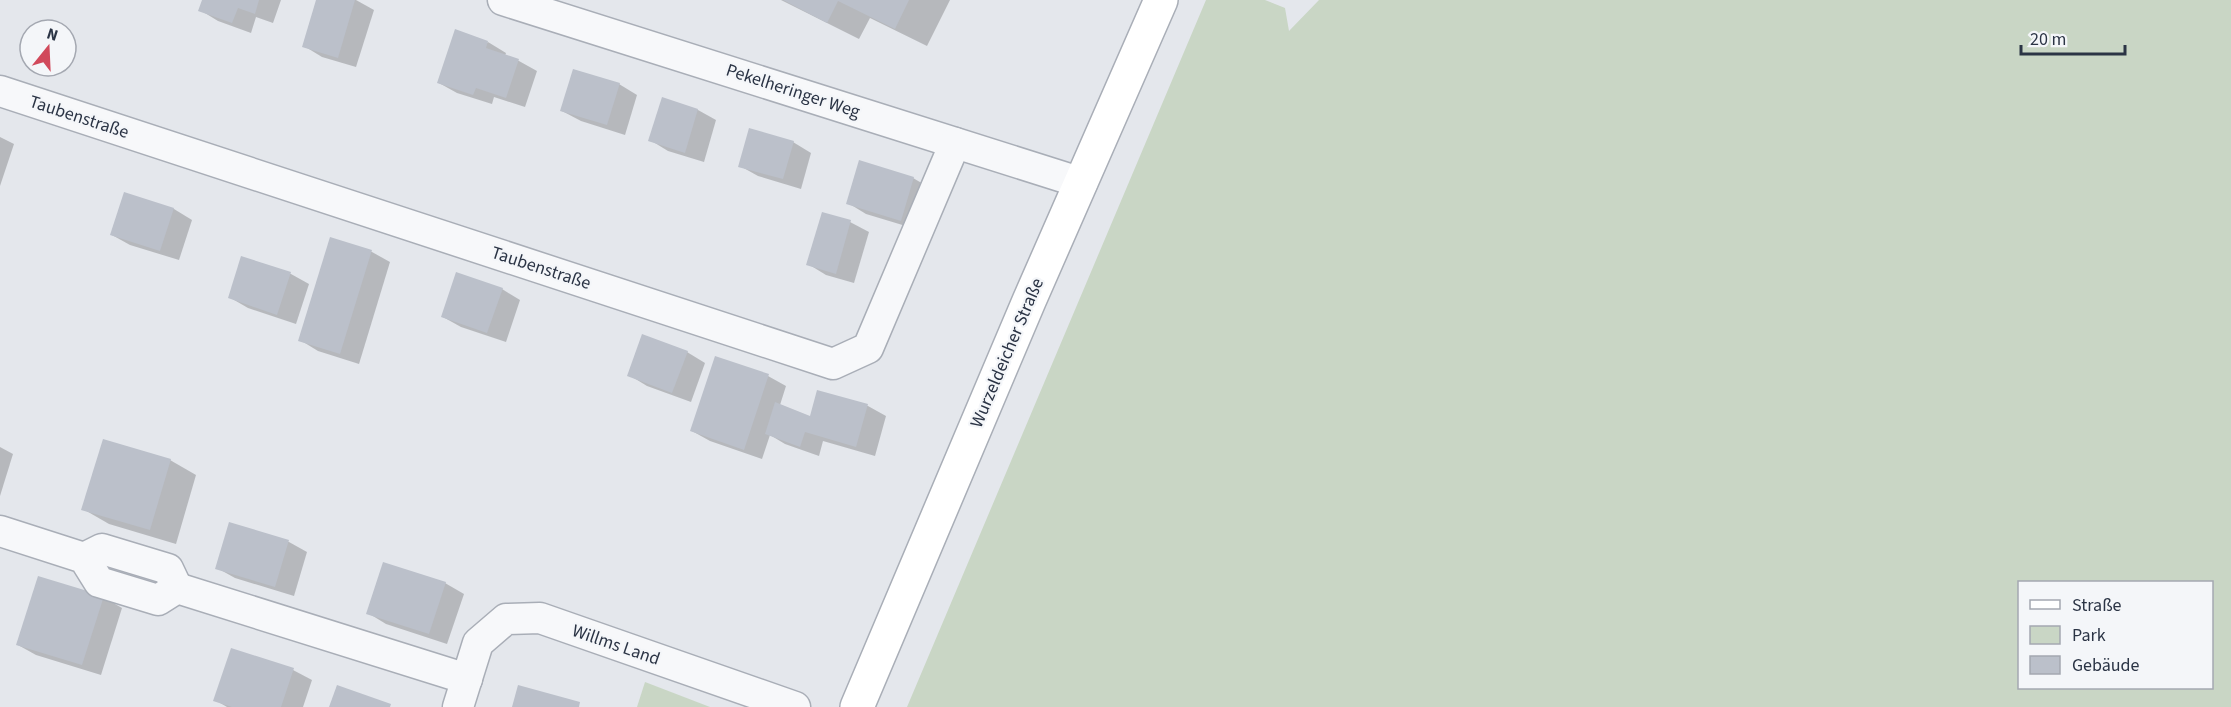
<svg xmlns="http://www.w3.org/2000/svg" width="2231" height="707" font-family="'Source Sans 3',sans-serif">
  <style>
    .green { fill: #c9d6c5; fill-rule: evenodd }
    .shadow { fill: #0003 }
    .building { fill: #bbc0ca }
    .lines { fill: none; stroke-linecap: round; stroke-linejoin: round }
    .minor-casing { stroke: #a9aeb7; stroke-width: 33 }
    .secondary-casing { stroke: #a9aeb7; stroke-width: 36 }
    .minor { stroke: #f7f8fa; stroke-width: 30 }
    .secondary { stroke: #fff; stroke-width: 33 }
    .labels { text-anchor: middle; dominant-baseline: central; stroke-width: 4.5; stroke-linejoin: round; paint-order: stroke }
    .street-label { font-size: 18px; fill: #2b3445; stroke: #f4f6f9 }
  </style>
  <rect width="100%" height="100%" fill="#e4e7ec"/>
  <g class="green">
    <path d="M1206,0H1265L1285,8L1289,31L1319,0H2231V707H907ZM2212,582V688H2020V582Z"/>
    <polygon points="645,682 710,707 637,707"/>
  </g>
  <g class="shadow">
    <polygon points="204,0 281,0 273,23 256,17 251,33 218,21 200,10"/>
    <polygon points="318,0 356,0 374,10 356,67 322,57 304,46"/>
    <polygon points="781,0 950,0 927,46 870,18 859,39"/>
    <polygon points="488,42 506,53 505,56 519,61 537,71 525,107 494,97 492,104 457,93 439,83"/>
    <polygon points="619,84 637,95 625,135 581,121 562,111"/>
    <polygon points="663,99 698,110 716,120 704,162 668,151 650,140"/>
    <polygon points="0,137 14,144 0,186"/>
    <polygon points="793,142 811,153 801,189 758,176 740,166"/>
    <polygon points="913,178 932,189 919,230 866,214 848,203"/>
    <polygon points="125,194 174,209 192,220 179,260 130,245 112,235"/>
    <polygon points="850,222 869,232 854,283 826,275 808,264"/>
    <polygon points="331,239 372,252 390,262 359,364 318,351 300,340"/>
    <polygon points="242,258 291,274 309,284 296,324 248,308 229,297"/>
    <polygon points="502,289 520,300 506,342 461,327 443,317"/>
    <polygon points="687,352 705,363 691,402 647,386 629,375"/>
    <polygon points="768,376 786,386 780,405 811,418 818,392 868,406 886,416 875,456 823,441 819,456 785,444 770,435 762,459 710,441 692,431"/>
    <polygon points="0,447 13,454 0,496"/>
    <polygon points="170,460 196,475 176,544 109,524 83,509"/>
    <polygon points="230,524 289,542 307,552 294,596 235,578 217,568"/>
    <polygon points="445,583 464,594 447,644 386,624 368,613"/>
    <polygon points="103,597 122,608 101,675 36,655 18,645"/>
    <polygon points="293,670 312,680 303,707 227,707 215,700"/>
  </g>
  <g class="building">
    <polygon points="202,0 259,0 255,14 238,8 232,23 198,11"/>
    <polygon points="316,0 355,0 338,58 302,47"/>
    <polygon points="783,0 909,0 895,29 838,1 827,23"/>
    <polygon points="455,29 488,41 486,48 519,59 506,98 476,88 473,95 437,83"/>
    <polygon points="573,69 620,83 607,125 560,111"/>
    <polygon points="662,97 698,109 685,153 648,141"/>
    <polygon points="749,128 794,141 783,179 738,167"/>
    <polygon points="859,160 914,177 901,221 846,204"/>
    <polygon points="124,192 174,208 160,251 110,235"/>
    <polygon points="822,212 851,220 836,274 806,265"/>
    <polygon points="330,237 372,250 340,354 298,341"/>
    <polygon points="241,256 291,272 277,315 228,298"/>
    <polygon points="456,272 503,288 487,333 441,317"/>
    <polygon points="642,334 688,351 672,393 627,376"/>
    <polygon points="715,356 769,374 744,450 690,431"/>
    <polygon points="817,390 868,404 856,447 805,432 800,447 765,434 775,402 810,416"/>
    <polygon points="103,439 171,459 150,530 81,510"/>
    <polygon points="229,522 289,540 275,587 215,569"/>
    <polygon points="383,562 446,582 429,634 366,614"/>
    <polygon points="38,576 104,596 82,665 16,645"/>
    <polygon points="231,648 294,668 281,707 232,707 213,701"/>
    <polygon points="337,685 391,704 390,707 329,707"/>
    <polygon points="518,685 580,702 579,707 512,707"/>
  </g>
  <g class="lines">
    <defs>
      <g id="minor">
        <polyline points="503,0 1082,183"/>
        <polyline points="0,91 833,364 868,348 955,143"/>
        <polyline points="0,531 84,558 99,582 158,600 177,588 467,679"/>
        <polyline points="84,558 102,549 168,569 177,588"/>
        <polyline points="458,707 478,643 506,619 540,618 795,707"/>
      </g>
      <polyline id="secondary" points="857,707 1029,301 1161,0"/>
    </defs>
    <use href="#minor" class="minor-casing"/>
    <use href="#secondary" class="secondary-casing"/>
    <use href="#minor" class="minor"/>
    <use href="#secondary" class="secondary"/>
  </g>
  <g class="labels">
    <g class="street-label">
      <text transform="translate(793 91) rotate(18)">Pekelheringer Weg</text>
      <text transform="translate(79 117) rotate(18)">Taubenstraße</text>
      <text transform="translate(541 268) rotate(18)">Taubenstraße</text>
      <text transform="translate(1007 353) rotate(-67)">Wurzeldeicher Straße</text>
      <text transform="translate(616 645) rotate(19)">Willms Land</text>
    </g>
  </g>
  <rect x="2018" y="581" width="195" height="108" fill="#f4f6f9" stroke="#a4a8b1" stroke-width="1.5"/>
  <rect x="2030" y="600" width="30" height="9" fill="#ffffff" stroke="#a4a8b1" stroke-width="1.5"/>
  <text x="2072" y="611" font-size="18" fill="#2b3445">Straße</text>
  <rect x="2030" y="626" width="30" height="18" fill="#c9d6c5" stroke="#a4a8b1" stroke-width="1.5"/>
  <text x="2072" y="641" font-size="18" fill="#2b3445">Park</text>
  <rect x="2030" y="656" width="30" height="18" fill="#bbc0ca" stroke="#a4a8b1" stroke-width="1.5"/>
  <text x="2072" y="671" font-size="18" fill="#2b3445">Gebäude</text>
  <g transform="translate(48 48) rotate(18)"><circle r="28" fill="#f4f6f9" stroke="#a4a8b1" stroke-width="1.5"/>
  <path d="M0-4.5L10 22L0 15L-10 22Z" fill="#d1495b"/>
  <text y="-9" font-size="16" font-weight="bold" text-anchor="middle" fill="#2b3445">N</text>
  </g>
  <path d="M2021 45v9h104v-9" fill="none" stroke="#2b3445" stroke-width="3"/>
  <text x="2030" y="45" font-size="18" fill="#2b3445" stroke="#f4f6f9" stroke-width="4.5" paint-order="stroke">20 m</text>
</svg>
